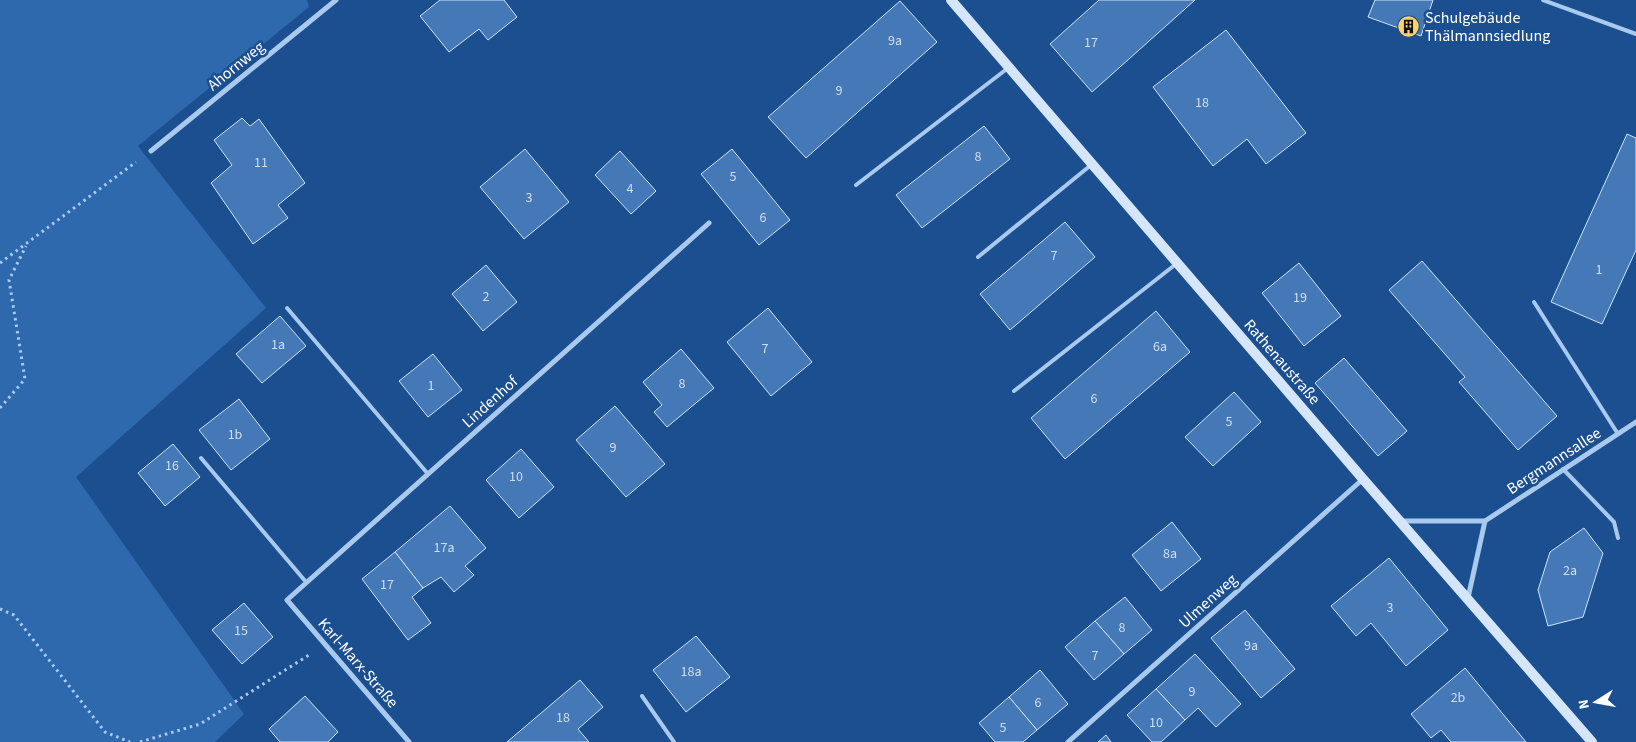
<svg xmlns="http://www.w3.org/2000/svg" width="1636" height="742" font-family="'Source Sans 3',sans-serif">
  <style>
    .green { fill: #2e69ad }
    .building { fill: #4478b7; stroke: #cfe3fa }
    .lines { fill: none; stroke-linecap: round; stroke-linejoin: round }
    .path { stroke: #a9c9ee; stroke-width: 3; stroke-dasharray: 2.5 4; stroke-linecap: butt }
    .lane { stroke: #a9c9ee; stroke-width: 4 }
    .street { stroke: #a9c9ee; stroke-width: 5 }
    .secondary { stroke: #d6e6fa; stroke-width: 10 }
    .labels { text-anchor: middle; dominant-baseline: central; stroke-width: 5; stroke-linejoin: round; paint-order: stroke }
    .number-label { font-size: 14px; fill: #d0dded }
    .poi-label { font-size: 16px; fill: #fff; stroke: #1b4f8f; text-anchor: start }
    .street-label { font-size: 16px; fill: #fff; stroke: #1b4f8f }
  </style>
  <rect width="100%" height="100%" fill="#1b4f8f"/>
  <polygon class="green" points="0,0 307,0 309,7 138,146 266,308 76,477 244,714 215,742 0,742"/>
  <g class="building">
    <polygon points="440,0 504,0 517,17 488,40 479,29 449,52 420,16"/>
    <polygon points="1099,0 1195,0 1092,92 1050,44"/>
    <polygon points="1375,0 1433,0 1421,36 1368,17"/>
    <polygon points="900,1 937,42 806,158 768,117"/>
    <polygon points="1226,30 1306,133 1266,164 1247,139 1213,166 1153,87"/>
    <polygon points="242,118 250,126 259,119 305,183 278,205 288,218 253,244 211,183 232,165 214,140"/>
    <polygon points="984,126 1010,159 922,228 896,195"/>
    <polygon points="1627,134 1636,138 1636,250 1602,324 1551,302"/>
    <polygon points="525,149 569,202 524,239 480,187"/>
    <polygon points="732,149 790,220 759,245 701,174"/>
    <polygon points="620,151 656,191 631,214 595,175"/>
    <polygon points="1065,222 1095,257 1010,330 980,294"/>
    <polygon points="1422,261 1557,416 1518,450 1459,382 1465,377 1389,290"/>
    <polygon points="1299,263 1341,316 1304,346 1262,293"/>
    <polygon points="486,265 517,302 483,331 452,294"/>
    <polygon points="768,308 812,362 771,396 727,342"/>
    <polygon points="1156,311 1190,352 1065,459 1031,418"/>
    <polygon points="280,316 306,346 262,383 236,354"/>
    <polygon points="681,349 714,388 667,427 654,412 662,405 643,382"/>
    <polygon points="433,354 462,390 428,417 399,381"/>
    <polygon points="1344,358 1407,431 1378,456 1315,383"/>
    <polygon points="1234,392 1261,422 1213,466 1185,437"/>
    <polygon points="239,399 270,439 231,470 199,430"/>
    <polygon points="615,406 665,464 626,497 576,440"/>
    <polygon points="173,444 200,477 165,506 138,473"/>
    <polygon points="521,449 554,487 519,518 486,480"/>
    <polygon points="450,506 486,548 465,566 474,575 454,592 441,577 423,588 395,552"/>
    <polygon points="1172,522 1201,559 1161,591 1132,555"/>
    <polygon points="1584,528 1603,553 1583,617 1548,626 1538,590 1550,552"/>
    <polygon points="395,552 423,588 412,597 431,623 408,640 362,579"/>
    <polygon points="1389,558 1448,630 1406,666 1371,623 1356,636 1331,606"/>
    <polygon points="1125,597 1152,630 1124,654 1095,621"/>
    <polygon points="244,603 273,637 242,664 212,630"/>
    <polygon points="1245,610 1295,669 1261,698 1211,638"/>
    <polygon points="1095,621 1124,654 1094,680 1065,647"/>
    <polygon points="696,636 730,677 686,712 653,670"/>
    <polygon points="1195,654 1241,704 1216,727 1198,708 1185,720 1156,689"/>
    <polygon points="1465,668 1526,742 1451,742 1441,730 1431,738 1411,714"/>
    <polygon points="1040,670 1068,704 1037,730 1009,697"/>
    <polygon points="580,680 603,707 578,729 589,742 507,742"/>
    <polygon points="1156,689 1185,720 1161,742 1152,742 1127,715"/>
    <polygon points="305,696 338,732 328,742 280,742 269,729"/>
    <polygon points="1009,697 1037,730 1023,742 995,742 979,723"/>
    <polygon points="1106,735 1111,742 1098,742"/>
  </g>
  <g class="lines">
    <g class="path">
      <polyline points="0,263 136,162"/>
      <polyline points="0,408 25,379 9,280 26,246"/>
      <polyline points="0,609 14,615 105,732 130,742"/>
      <polyline points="140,742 200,724 309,655"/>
    </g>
    <g class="lane">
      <polyline points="1543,0 1636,34"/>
      <polyline points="856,185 1008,68"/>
      <polyline points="978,257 1091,165"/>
      <polyline points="1534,302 1618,434"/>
      <polyline points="287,308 428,474"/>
      <polyline points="1014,391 1176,264"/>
      <polyline points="201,458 306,582"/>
      <polyline points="1563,469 1614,522 1618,538"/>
      <polyline points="642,696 674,742"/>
    </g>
    <g class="street">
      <polyline points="151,151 336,0"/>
      <polyline points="1401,521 1485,521 1636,422"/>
      <polyline points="1468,598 1485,521"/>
      <polyline points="409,742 287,600 709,223"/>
      <polyline points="1068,742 1363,479"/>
    </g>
    <polyline class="secondary" points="951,0 1363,479 1592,742"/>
  </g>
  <defs>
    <symbol id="building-disc" viewBox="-11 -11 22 22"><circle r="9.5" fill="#ffd166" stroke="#1b4f8f"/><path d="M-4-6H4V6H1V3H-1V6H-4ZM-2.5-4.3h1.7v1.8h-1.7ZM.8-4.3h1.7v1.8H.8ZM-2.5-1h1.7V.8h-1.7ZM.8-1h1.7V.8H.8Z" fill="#111"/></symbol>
  </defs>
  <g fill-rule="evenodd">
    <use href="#building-disc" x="1396" y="14" width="25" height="25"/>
  </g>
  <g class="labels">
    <g class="number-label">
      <text x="895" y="41">9a</text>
      <text x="1091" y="43">17</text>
      <text x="839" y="91">9</text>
      <text x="1202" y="103">18</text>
      <text x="978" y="157">8</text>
      <text x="261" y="163">11</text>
      <text x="733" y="177">5</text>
      <text x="630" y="189">4</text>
      <text x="529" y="198">3</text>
      <text x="763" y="218">6</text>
      <text x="1054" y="256">7</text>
      <text x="1599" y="270">1</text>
      <text x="486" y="297">2</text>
      <text x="1300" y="298">19</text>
      <text x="278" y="345">1a</text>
      <text x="1160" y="347">6a</text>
      <text x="765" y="349">7</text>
      <text x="682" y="384">8</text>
      <text x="431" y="386">1</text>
      <text x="1094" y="399">6</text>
      <text x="1229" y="422">5</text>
      <text x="235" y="435">1b</text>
      <text x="613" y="448">9</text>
      <text x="172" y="466">16</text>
      <text x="516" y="477">10</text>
      <text x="444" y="548">17a</text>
      <text x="1170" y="554">8a</text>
      <text x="1570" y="571">2a</text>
      <text x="387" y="585">17</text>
      <text x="1390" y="608">3</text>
      <text x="1122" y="628">8</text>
      <text x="241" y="631">15</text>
      <text x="1251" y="646">9a</text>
      <text x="1095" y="656">7</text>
      <text x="691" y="672">18a</text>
      <text x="1192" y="692">9</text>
      <text x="1458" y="698">2b</text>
      <text x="1038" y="703">6</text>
      <text x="563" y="718">18</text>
      <text x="1156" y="723">10</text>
      <text x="1003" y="728">5</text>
    </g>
    <g class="poi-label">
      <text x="1425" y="18">Schulgebäude<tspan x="1425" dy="18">Thälmannsiedlung</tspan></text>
    </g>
    <g class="street-label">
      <text transform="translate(236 66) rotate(-39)">Ahornweg</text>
      <text transform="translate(1282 362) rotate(49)">Rathenaustraße</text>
      <text transform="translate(490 402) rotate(-42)">Lindenhof</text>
      <text transform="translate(1554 461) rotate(-33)">Bergmannsallee</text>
      <text transform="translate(1208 601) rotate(-42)">Ulmenweg</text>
      <text transform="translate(358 663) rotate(49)">Karl-Marx-Straße</text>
    </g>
  </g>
  <g transform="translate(1596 702) rotate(259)" stroke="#1b4f8f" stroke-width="4" paint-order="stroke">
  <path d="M0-4L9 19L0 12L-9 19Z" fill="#ffffff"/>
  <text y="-8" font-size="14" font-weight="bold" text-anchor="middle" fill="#ffffff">N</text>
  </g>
</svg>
